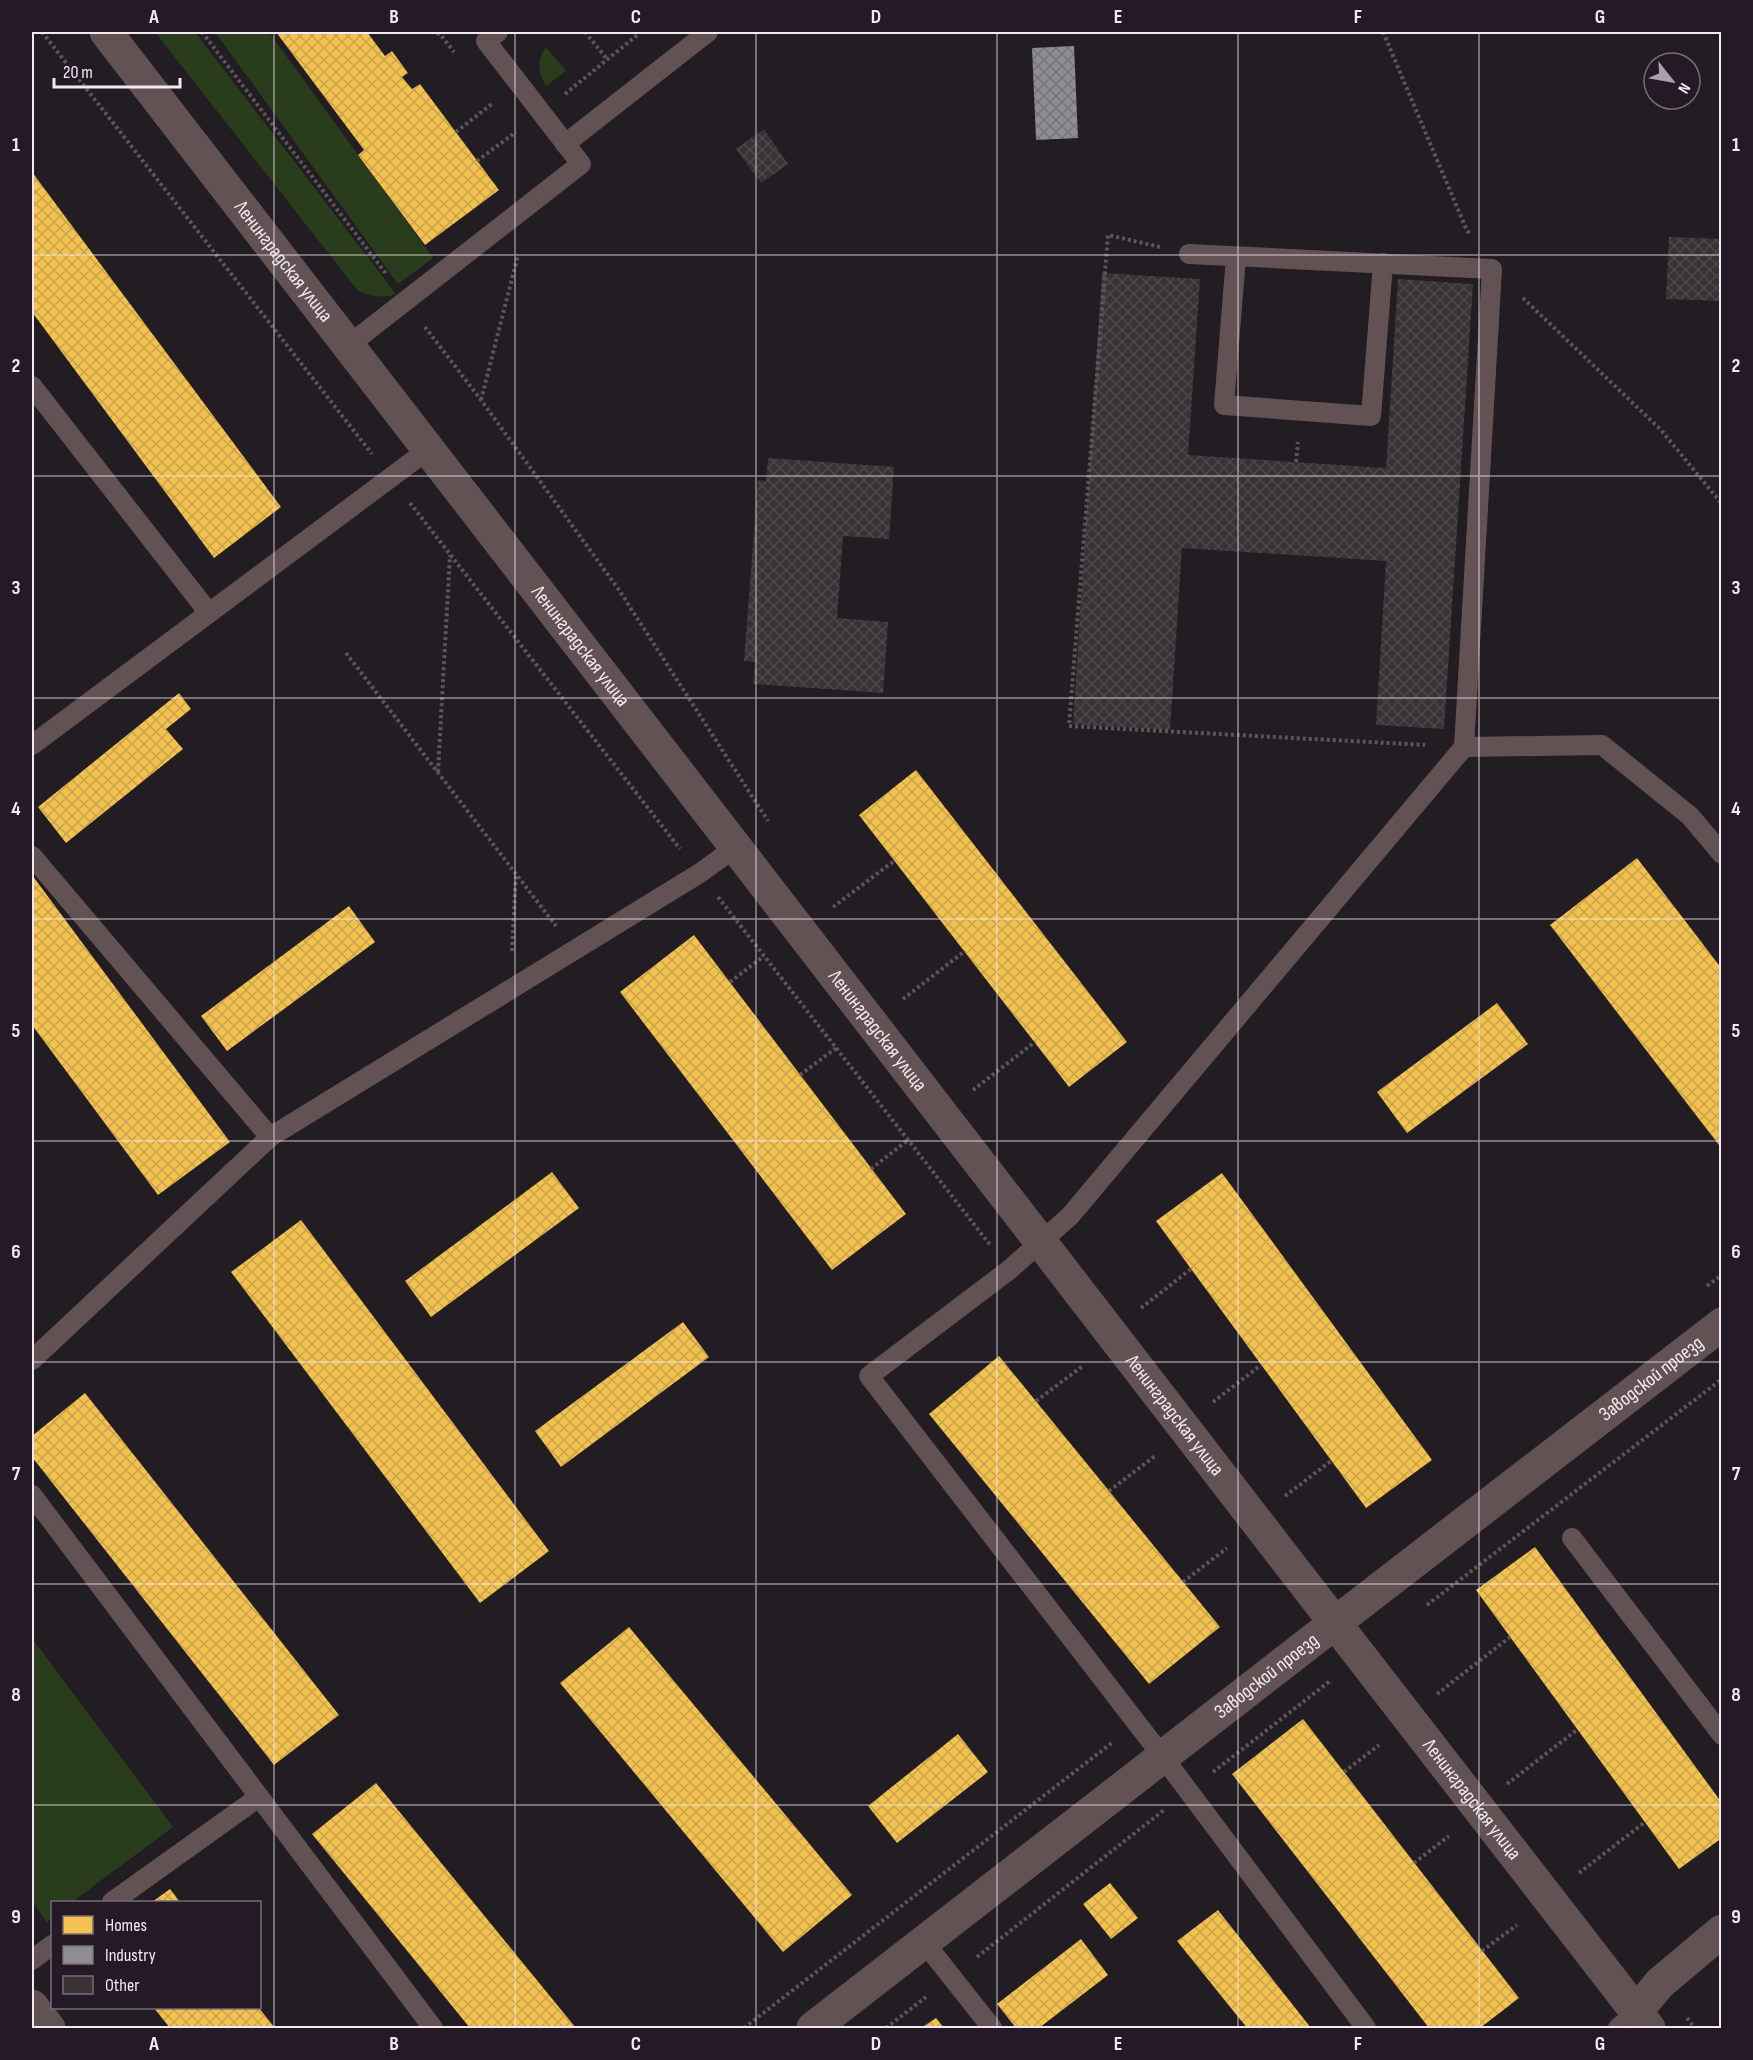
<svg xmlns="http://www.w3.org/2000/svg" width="1753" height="2060" font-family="'Sofia Sans Condensed',sans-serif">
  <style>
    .green { fill: #293c1b }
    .homes { fill: url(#homes-cross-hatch) }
    .industry { fill: url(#industry-cross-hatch) }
    .building { fill: url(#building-cross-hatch) }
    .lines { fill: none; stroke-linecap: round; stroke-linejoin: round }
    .path { stroke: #5f5457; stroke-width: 4; stroke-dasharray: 3 3; stroke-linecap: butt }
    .service { stroke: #635253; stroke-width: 20 }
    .minor { stroke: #635253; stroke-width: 33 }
    .tertiary { stroke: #635253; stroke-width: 33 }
    .grid { fill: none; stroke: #f2eaf2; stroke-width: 1.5; stroke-opacity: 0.55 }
    .labels { text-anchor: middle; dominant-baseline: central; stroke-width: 6; stroke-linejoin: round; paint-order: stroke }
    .street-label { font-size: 20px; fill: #f2eaf2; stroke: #251926 }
    .neatline { fill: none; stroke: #f2eaf2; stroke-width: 2 }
    .grid-label { font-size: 20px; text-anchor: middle; font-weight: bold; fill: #f2eaf2 }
  </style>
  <defs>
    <pattern id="homes-cross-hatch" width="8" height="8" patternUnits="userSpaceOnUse" patternTransform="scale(1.5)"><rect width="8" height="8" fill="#f2c14e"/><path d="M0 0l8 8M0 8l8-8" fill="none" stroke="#c8a24d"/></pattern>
    <pattern id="industry-cross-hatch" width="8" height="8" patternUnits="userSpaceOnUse" patternTransform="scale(1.5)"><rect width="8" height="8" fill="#8d8d92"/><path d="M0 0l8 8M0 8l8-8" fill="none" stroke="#757478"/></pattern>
    <pattern id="building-cross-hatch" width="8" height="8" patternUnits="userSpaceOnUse" patternTransform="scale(1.5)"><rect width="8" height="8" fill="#393336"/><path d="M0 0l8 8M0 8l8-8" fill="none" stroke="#4c474a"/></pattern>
  </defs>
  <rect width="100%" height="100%" fill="#221c23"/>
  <g class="green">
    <path d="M155,32H195L396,294C382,299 372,296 358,291Z"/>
    <polygon points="215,32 269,32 433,258 398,284"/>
    <path d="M546,47L566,71L546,86C538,72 536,60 546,47Z"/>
    <polygon points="32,1638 173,1827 72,1902 52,1902 52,1918 47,1922 32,1902"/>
  </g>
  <g class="homes">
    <polygon points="276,32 367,32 385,56 392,51 408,73 402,77 412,89 420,84 499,190 425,245 358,155 364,150"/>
    <polygon points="32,172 281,507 214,558 32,312"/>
    <polygon points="179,693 191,709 166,729 183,749 66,843 38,807"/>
    <polygon points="916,770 1127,1042 1069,1087 859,815"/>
    <polygon points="1637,858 1722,969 1722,1149 1550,925"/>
    <polygon points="32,875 230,1142 158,1195 32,1025"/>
    <polygon points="349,906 375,942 227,1051 201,1016"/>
    <polygon points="694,935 906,1214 832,1270 620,992"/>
    <polygon points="1497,1003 1528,1044 1407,1133 1377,1092"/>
    <polygon points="552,1172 579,1208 431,1317 405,1281"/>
    <polygon points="1222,1173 1432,1460 1366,1508 1156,1221"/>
    <polygon points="301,1220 549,1551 480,1603 231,1272"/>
    <polygon points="683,1322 709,1357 561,1467 535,1431"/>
    <polygon points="999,1356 1220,1627 1149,1684 929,1414"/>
    <polygon points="85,1393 339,1715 274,1765 32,1457 32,1436"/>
    <polygon points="1535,1547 1722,1803 1722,1838 1679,1869 1476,1590"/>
    <polygon points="629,1627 852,1895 783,1952 560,1683"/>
    <polygon points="1303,1719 1519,1998 1480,2028 1429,2028 1232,1774"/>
    <polygon points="958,1734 988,1772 897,1843 868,1806"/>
    <polygon points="376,1783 576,2028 470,2028 312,1834"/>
    <polygon points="1110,1883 1138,1918 1111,1939 1083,1904"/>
    <polygon points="170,1889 180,1902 152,1902"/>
    <polygon points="1218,1910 1311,2028 1247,2028 1177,1941"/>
    <polygon points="1081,1939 1108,1975 1039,2028 1016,2028 997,2004"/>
    <polygon points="154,2008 259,2008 275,2028 170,2028"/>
    <polygon points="936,2018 944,2028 921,2028"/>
  </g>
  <polygon class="industry" points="1074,46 1078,138 1036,140 1032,48"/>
  <g class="building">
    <polygon points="764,129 788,164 761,183 736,149"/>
    <polygon points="1669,237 1722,239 1722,301 1666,299"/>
    <polygon points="1102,273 1200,279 1188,455 1386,468 1398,279 1473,284 1444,729 1376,725 1386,561 1182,548 1170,730 1073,724"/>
    <polygon points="768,458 894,467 889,539 843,536 837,618 888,622 883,693 753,684 755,662 744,661 758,480 766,481"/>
  </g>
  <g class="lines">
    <g class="path">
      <polyline points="42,32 372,454"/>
      <polyline points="202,32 387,275"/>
      <polyline points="431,32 440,34 454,52"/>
      <polyline points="585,32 607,59"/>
      <polyline points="1383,32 1465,226 1470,235"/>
      <polyline points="565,94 641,32"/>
      <polyline points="456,132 493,103"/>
      <polyline points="477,161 516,132"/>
      <polyline points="1160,247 1108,235 1069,726 1425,745"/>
      <polyline points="1523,298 1661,430 1722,504"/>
      <polyline points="425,327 481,400 619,590 768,821"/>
      <polyline points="481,400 518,255"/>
      <polyline points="1296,462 1298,442"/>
      <polyline points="410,503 680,849"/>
      <polyline points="346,653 556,926"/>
      <polyline points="438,772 450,555"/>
      <polyline points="718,897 991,1246"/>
      <polyline points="833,907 894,861"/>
      <polyline points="512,951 516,874"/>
      <polyline points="730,982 764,956"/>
      <polyline points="903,999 965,951"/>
      <polyline points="800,1075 836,1048"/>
      <polyline points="973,1090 1035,1042"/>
      <polyline points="871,1169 908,1140"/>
      <polyline points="1707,1286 1722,1275"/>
      <polyline points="1141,1308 1191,1269"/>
      <polyline points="1036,1401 1084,1365"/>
      <polyline points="1213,1402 1261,1365"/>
      <polyline points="1109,1491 1155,1456"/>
      <polyline points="1285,1496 1331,1461"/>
      <polyline points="1183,1582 1227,1548"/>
      <polyline points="1427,1605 1722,1379"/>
      <polyline points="1437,1694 1510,1637"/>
      <polyline points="1213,1772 1330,1681 1331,1683"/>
      <polyline points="1344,1772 1379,1745"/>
      <polyline points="1507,1784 1578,1729"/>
      <polyline points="1414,1863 1449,1836"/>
      <polyline points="1579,1873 1645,1822"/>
      <polyline points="1482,1951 1517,1925"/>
      <polyline points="977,1957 1164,1810"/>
      <polyline points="1687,2018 1695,2028"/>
      <polyline points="744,2028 1113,1742"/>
      <polyline points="886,2028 926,1997"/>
    </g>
    <g class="service">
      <polyline points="565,144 708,32"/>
      <polyline points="1189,254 1492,269 1464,747 1070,1216 1009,1270 869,1376 1163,1757 1366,2028"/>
      <polyline points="1236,257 1224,405 1371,416 1383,263"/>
      <polyline points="349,345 581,164 486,41 498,32"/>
      <polyline points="32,386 209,613"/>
      <polyline points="32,745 429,449"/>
      <polyline points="1464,747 1602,745 1690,816 1722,854"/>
      <polyline points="32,856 270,1137"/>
      <polyline points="32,1360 270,1137 700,873 736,847"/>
      <polyline points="32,1495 433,2028"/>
      <polyline points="1572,1538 1722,1735"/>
      <polyline points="112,1902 259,1797"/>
      <polyline points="924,1942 992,2028"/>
      <polyline points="32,1960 52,1945"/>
      <polyline points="1618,2028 1636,2012"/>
    </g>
    <g class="minor">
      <path id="s1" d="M106,32L1335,1623L1722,1324"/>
      <polyline points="32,2006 49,2028"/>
      <polyline points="1636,2012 1660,1983 1722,1931"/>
    </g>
    <path class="tertiary" id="s2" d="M813,2028L1335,1623L1649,2028"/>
  </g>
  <path class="grid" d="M274,32V2028M515,32V2028M756,32V2028M997,32V2028M1238,32V2028M1479,32V2028M32,255H1722M32,476H1722M32,698H1722M32,919H1722M32,1141H1722M32,1362H1722M32,1584H1722M32,1805H1722"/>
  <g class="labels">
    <g class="street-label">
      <text stroke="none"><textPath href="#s1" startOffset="290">Ленинградская улица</textPath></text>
      <text stroke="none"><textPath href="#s1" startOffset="776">Ленинградская улица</textPath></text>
      <text stroke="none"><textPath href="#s1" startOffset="1262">Ленинградская улица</textPath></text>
      <text stroke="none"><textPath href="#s1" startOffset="2410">Заводской проезд</textPath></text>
      <text stroke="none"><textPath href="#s1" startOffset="1748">Ленинградская улица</textPath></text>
      <text stroke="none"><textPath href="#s2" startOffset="574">Заводской проезд</textPath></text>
      <text stroke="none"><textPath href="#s2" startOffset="884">Ленинградская улица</textPath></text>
    </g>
  </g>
  <rect width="1753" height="2060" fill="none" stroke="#251926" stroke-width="66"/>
  <rect x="51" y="1901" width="210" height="108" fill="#251926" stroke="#776d78" stroke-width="1.5"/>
  <rect x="63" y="1916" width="30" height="18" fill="#f2c14e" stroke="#776d78" stroke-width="1.5"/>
  <text x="105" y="1931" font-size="18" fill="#f2eaf2">Homes</text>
  <rect x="63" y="1946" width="30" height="18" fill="#8d8d92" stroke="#776d78" stroke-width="1.5"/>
  <text x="105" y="1961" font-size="18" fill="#f2eaf2">Industry</text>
  <rect x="63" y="1976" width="30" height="18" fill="#393336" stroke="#776d78" stroke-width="1.5"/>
  <text x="105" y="1991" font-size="18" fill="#f2eaf2">Other</text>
  <g transform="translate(1672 81) rotate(121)"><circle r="28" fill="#251926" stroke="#776d78" stroke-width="1.5"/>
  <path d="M0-4.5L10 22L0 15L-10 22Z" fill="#a9a2aa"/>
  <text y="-9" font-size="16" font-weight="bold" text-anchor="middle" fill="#f2eaf2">N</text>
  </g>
  <path d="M54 78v9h126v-9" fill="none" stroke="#f2eaf2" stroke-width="3"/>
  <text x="63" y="78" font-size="18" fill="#f2eaf2" stroke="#251926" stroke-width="4.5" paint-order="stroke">20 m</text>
  <rect x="33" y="33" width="1687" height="1994" class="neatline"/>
  <g class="grid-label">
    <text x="154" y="23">A</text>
    <text x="394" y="23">B</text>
    <text x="636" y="23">C</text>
    <text x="876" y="23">D</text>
    <text x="1118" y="23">E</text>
    <text x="1358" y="23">F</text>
    <text x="1600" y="23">G</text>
    <text x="16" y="151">1</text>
    <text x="1736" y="151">1</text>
    <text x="16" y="372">2</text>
    <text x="1736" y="372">2</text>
    <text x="16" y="594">3</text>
    <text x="1736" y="594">3</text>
    <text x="16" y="815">4</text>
    <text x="1736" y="815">4</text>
    <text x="16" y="1037">5</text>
    <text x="1736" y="1037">5</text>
    <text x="16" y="1258">6</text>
    <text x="1736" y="1258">6</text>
    <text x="16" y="1480">7</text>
    <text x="1736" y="1480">7</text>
    <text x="16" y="1701">8</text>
    <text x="1736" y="1701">8</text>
    <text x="16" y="1923">9</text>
    <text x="1736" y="1923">9</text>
    <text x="154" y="2050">A</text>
    <text x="394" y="2050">B</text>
    <text x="636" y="2050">C</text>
    <text x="876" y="2050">D</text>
    <text x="1118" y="2050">E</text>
    <text x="1358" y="2050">F</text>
    <text x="1600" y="2050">G</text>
  </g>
</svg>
